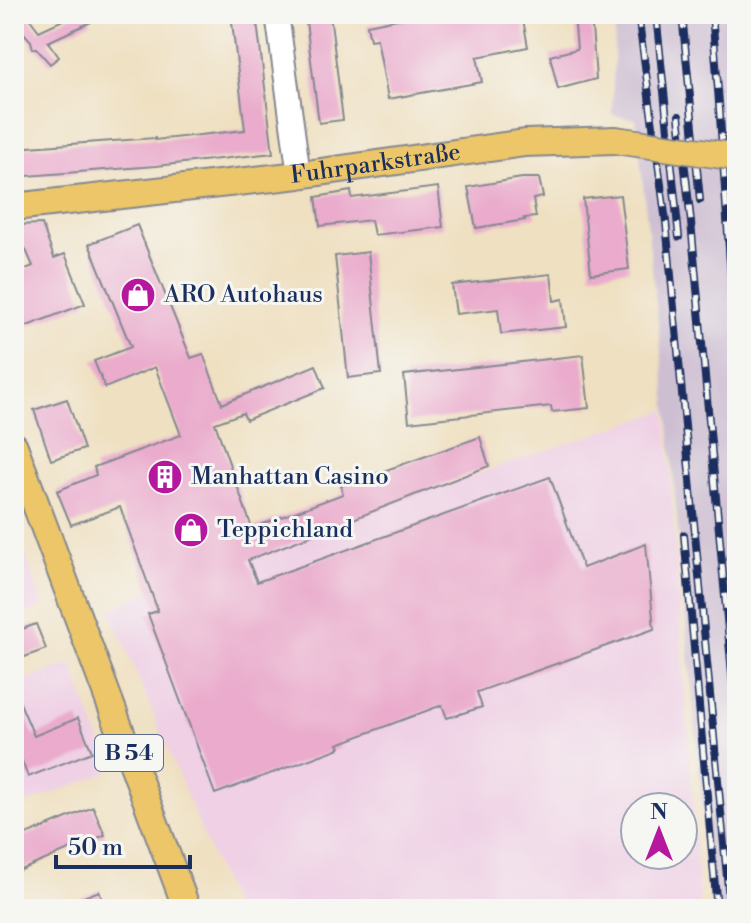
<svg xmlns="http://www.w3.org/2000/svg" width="751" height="923" font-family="'Libre Bodoni',serif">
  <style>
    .built { fill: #efd0e5; fill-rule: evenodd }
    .industrial { fill: #cdbed2 }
    .building { fill: #eaabcc }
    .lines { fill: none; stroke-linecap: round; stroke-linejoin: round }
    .minor-casing { stroke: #858890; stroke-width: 26 }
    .major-casing { stroke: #858890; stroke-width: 30 }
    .minor { stroke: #fff; stroke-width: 22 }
    .major { stroke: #ecc669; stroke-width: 26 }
    .rail-casing { stroke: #1b2f5e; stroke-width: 8 }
    .rail { stroke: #f6f6f2; stroke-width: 5; stroke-dasharray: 15; stroke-linecap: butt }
    .major-bridge-casing { stroke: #858890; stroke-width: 30; stroke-linecap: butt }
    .major-bridge { stroke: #ecc669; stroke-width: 26 }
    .labels { text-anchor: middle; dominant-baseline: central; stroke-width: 6; stroke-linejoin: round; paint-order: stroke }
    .shield { fill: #f6f6f2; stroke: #5d6b8a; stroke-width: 2 }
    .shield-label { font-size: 22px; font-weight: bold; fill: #1b2f5e }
    .street-label { font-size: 24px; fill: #1b2f5e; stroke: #f6f6f2 }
    .poi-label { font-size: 24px; fill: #1b2f5e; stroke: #f6f6f2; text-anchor: start }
  </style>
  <rect width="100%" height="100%" fill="#f6f6f2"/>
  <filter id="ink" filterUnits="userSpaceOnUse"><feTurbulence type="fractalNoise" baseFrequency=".0125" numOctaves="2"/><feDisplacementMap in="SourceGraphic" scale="16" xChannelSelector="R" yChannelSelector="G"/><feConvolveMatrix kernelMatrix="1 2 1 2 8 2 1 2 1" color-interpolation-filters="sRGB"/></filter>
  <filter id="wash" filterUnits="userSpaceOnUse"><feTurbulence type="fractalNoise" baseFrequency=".006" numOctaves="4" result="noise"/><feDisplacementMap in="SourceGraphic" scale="32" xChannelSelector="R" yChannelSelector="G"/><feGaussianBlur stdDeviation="1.8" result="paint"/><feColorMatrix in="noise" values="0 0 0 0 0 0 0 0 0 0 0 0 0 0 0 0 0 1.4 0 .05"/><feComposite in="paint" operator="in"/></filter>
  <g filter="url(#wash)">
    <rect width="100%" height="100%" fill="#efe0c1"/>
    <g class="built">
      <path d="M666,410L700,909H234L110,610L151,589L260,547ZM635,807H683V855H635Z"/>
      <polygon points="18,531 43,607 14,618 14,532"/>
      <polygon points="71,663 111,771 14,808 14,684"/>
    </g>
    <polygon class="industrial" points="611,14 737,14 737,909 711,909 669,425 636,119 612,115 615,31"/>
    <g id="blocks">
      <g class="building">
        <polygon points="14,14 26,14 39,31 76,14 87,14 91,22 48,42 59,57 50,64 36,48 33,49 31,41 14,22"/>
        <polygon points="231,14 256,14 273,153 156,166 14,177 14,148 155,138 155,140 245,130"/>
        <polygon points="305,14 330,14 343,120 319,123"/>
        <polygon points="422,14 522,14 528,47 477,57 482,82 388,99 377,39 370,40 367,25"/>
        <polygon points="574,14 591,14 596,79 558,89 550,56 577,49"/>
        <polygon points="522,178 539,178 543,197 533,199 536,217 524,218 525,220 476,228 468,187"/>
        <polygon points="438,187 443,227 374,235 371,220 320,226 316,197 351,191 352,198"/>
        <polygon points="620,195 629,269 591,274 583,199"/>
        <polygon points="42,224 54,258 65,254 85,304 14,331 14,274 33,266 15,225"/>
        <polygon points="137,225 191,358 203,354 222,404 316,365 325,388 246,420 243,413 215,423 252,528 343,494 341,486 480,437 489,466 248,560 257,582 550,477 583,568 646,544 654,629 477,692 482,707 447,718 442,705 338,744 340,748 215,794 148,614 158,611 120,507 71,525 57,491 96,475 94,467 181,435 155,367 105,388 94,361 131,347 89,244"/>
        <polygon points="368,252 381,374 348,378 335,256"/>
        <polygon points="551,274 554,301 563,299 566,327 501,334 498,309 456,314 452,285"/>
        <polygon points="583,355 589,408 552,412 551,406 409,422 404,375"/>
        <polygon points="67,399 84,449 51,460 34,410"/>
        <polygon points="36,624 46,649 14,661 14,632"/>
        <polygon points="14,689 34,736 78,718 92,752 28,777 14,740"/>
        <polygon points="93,807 105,835 14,873 14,840"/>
        <polygon points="99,891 106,909 56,909 56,908"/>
      </g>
    </g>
  </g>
  <g filter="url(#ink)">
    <use href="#blocks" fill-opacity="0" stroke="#858890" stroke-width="2"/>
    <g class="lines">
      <defs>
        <polyline id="minor" points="277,14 299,175"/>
        <g id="major">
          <path id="s1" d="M14,207L299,175L525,143L615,140"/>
          <polyline points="14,446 187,909"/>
        </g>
      </defs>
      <use href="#minor" class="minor-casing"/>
      <use href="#major" class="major-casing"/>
      <use href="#minor" class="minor"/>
      <use href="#major" class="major"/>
      <defs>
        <g id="rail">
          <polyline points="638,14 666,222 730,909"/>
          <polyline points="656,14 679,237"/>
          <polyline points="682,14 700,200"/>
          <path d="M712,14C722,129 728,245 737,360"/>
          <polyline points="679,116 691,222 737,729"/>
          <polyline points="684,535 717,909"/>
        </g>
      </defs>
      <use href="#rail" class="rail-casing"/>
      <use href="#rail" class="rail"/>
      <defs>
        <polyline id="major-bridge" points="615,140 737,157"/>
      </defs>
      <use href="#major-bridge" class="major-bridge-casing"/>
      <use href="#major-bridge" class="major-bridge"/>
    </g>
  </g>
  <defs>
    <symbol id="shop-disc" viewBox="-11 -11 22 22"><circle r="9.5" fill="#b5179e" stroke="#f6f6f2"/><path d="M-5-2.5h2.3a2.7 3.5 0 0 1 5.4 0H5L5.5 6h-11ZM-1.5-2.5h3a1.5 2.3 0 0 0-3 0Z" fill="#fff"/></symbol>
    <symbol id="building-disc" viewBox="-11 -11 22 22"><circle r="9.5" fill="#b5179e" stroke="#f6f6f2"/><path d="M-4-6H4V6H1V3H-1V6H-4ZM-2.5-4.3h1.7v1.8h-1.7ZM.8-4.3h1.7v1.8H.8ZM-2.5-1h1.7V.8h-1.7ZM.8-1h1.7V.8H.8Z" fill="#fff"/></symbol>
  </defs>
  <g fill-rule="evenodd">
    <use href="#shop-disc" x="118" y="275" width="40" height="40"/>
    <use href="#building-disc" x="145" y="457" width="40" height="40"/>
    <use href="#shop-disc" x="171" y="510" width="40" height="40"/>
  </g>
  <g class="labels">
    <rect class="shield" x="95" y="735" width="68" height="36" rx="6"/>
    <g class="shield-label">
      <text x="129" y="753">B 54</text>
    </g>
    <g class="street-label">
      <text stroke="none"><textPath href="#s1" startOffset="364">Fuhrparkstraße</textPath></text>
    </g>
    <g class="poi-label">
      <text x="164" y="295">ARO Autohaus</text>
      <text x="191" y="477">Manhattan Casino</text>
      <text x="217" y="530">Teppichland</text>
    </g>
  </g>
  <rect width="751" height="923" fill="none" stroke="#f6f6f2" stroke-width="48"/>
  <g transform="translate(659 831)"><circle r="38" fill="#f6f6f2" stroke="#9ea6b7" stroke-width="2"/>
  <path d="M0-6L14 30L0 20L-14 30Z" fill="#b5179e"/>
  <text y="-12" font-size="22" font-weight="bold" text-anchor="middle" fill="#1b2f5e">N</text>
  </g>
  <path d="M56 855v12h134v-12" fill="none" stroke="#1b2f5e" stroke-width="4"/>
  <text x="68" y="855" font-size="24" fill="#1b2f5e" stroke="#f6f6f2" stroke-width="6" paint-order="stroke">50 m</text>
</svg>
